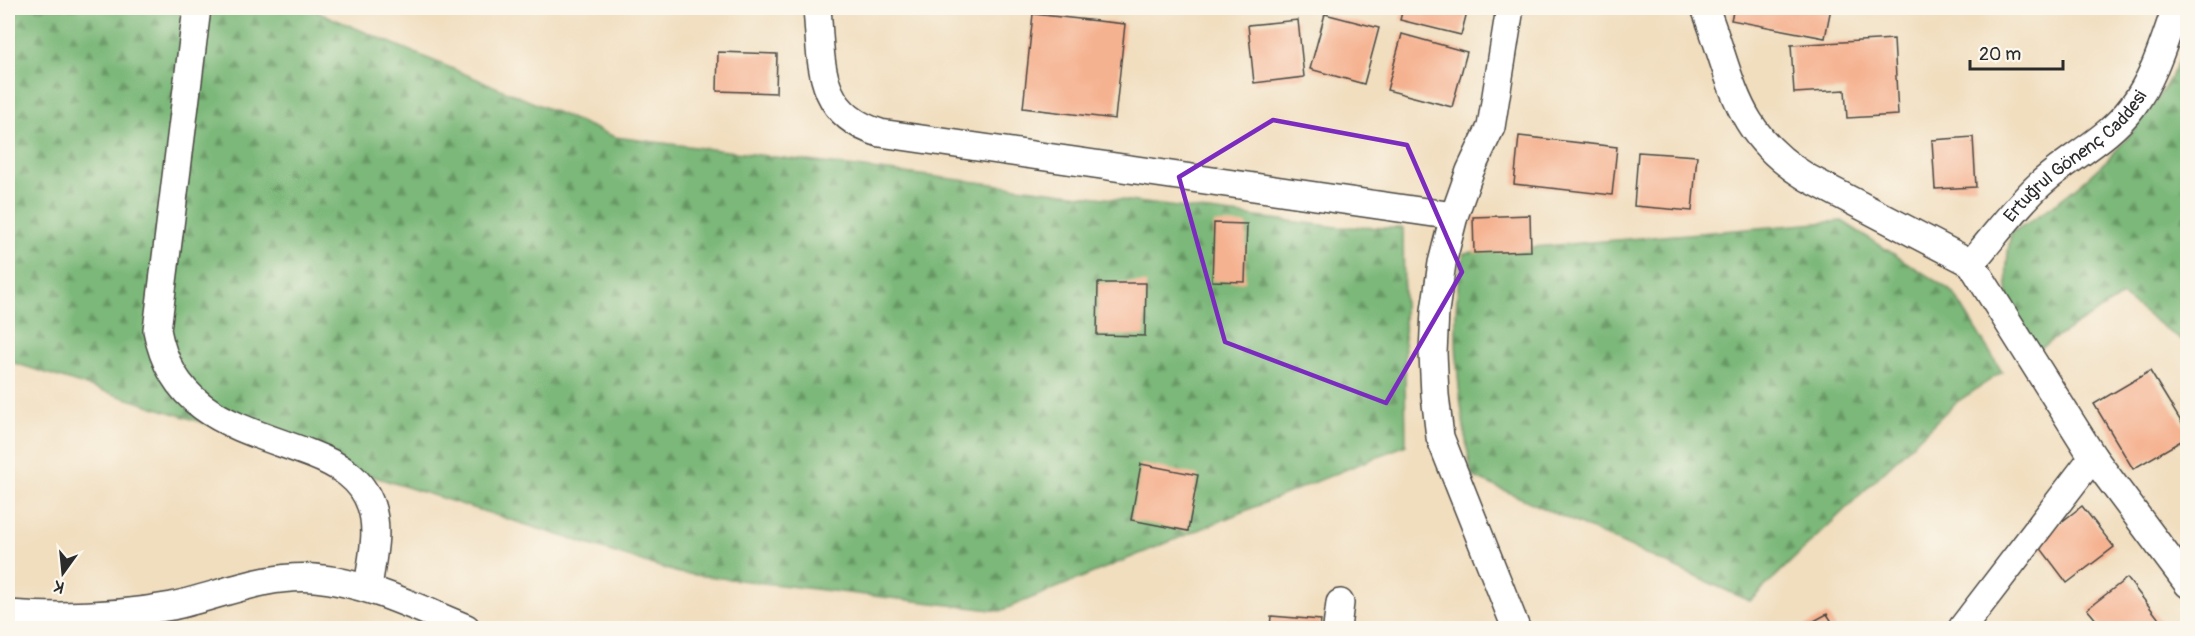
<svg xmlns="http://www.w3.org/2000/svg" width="2195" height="636" font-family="Pangolin,sans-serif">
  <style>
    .forest { fill: url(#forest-firs); stroke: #547252; stroke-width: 1.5 }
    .building { fill: #f5b291 }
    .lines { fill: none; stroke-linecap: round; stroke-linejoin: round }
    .street-casing { stroke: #494641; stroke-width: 30 }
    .street { stroke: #fff; stroke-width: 27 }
    .marked { fill: none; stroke: #7b2cbf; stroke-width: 4.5; stroke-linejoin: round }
    .labels { text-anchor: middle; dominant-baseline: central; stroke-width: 4.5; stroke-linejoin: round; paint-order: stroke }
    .street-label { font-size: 18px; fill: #2b2b2b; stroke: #fbf7ec }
  </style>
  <defs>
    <pattern id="forest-firs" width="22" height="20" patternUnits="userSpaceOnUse" patternTransform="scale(1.5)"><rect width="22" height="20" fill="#7cb879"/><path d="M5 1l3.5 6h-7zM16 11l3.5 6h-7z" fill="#669663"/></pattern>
  </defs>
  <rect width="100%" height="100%" fill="#fbf7ec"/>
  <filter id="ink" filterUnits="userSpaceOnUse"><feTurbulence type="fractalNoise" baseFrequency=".0167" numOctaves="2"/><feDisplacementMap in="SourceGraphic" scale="12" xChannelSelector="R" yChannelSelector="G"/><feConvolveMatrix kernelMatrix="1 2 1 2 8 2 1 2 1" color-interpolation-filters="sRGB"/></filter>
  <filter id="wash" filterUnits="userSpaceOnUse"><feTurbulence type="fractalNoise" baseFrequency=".008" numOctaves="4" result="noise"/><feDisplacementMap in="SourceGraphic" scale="24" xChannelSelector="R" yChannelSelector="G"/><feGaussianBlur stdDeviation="1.35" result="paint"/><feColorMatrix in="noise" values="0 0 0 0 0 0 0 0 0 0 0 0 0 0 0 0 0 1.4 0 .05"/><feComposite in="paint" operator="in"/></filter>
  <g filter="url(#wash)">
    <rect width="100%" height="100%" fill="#f1debf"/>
    <g class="forest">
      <polygon points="8,8 308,8 615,137 1337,227 1403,228 1406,445 1000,611 679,573 8,361"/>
      <path d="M2187,42V345L2122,296L2032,353C2025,336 2014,318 2009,300C2004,279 2007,255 2011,233C2085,189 2155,124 2187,42Z"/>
      <path d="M1842,221L1953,292L2002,372L1954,404L1750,601L1472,476C1460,410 1447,318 1464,253Z"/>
    </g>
    <g id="blocks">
      <g class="building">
        <polygon points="1403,8 1468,8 1461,35 1400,20"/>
        <polygon points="1734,8 1831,8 1825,38 1731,20"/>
        <polygon points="1033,14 1125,24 1115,119 1023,108"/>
        <polygon points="1325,14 1379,28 1364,84 1310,69"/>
        <polygon points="1298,20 1304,77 1254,83 1248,25"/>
        <polygon points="1402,34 1467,52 1452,107 1387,90"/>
        <polygon points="1894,39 1898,115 1847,118 1845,90 1794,93 1791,45"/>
        <polygon points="718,52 777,54 776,93 717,91"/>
        <polygon points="1519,136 1617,147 1612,195 1514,184"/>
        <polygon points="1973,137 1976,187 1935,189 1932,140"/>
        <polygon points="1638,152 1697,156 1692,211 1634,206"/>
        <polygon points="1530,215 1531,251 1474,253 1473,217"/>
        <polygon points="1214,223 1247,224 1245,282 1212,281"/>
        <polygon points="1098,283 1146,283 1145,336 1097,335"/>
        <polygon points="2150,371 2188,433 2188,437 2133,469 2094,404"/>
        <polygon points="1141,464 1198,475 1188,531 1131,520"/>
        <polygon points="2082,506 2114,547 2067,583 2036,542"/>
        <polygon points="2127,578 2166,628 2103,628 2087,609"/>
        <polygon points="1827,614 1836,628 1801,628"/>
        <polygon points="1271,616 1321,620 1320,628 1270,628"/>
      </g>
    </g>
  </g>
  <g filter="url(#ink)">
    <use href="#blocks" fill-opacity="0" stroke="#494641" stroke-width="1.5"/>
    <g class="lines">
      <defs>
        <g id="street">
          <path d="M197,8L157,330C173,416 241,427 311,454C337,464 362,478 371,506C380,532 371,562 368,588"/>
          <path d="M817,8C822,63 816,114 880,133L1454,216"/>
          <polyline points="1510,8 1491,127 1470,171 1454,216 1442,263 1435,311 1433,353 1435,395 1440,437 1516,628"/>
          <path d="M1705,8C1734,82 1733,132 1808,178L1971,263L2093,457L1962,628"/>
          <path id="s1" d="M1971,263C1993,238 2013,210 2037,187C2067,158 2107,141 2132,107C2154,78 2164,42 2176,8"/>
          <polyline points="2093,457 2188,584"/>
          <path d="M8,614C63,618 117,616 172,606C219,596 265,574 315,578C368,583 417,608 466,628"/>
          <polyline points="1337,628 1340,603"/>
        </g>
      </defs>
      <use href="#street" class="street-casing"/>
      <use href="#street" class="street"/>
    </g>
  </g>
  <path class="marked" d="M1273,120L1407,145L1462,272L1386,403L1225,342L1179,177Z"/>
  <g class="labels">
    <g class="street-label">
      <text stroke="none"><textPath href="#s1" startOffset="150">Ertuğrul Gönenç Caddesi</textPath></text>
    </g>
  </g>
  <rect width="2195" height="636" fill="none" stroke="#fbf7ec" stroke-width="30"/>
  <g transform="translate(63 573) rotate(195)" stroke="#fbf7ec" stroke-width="4.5" paint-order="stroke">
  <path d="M0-4.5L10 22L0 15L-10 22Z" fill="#2b2b2b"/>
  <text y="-9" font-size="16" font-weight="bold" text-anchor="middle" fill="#2b2b2b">K</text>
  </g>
  <path d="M1970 60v9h93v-9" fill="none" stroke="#2b2b2b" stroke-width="3"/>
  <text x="1979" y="60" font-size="18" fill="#2b2b2b" stroke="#fbf7ec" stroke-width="4.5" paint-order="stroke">20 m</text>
</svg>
